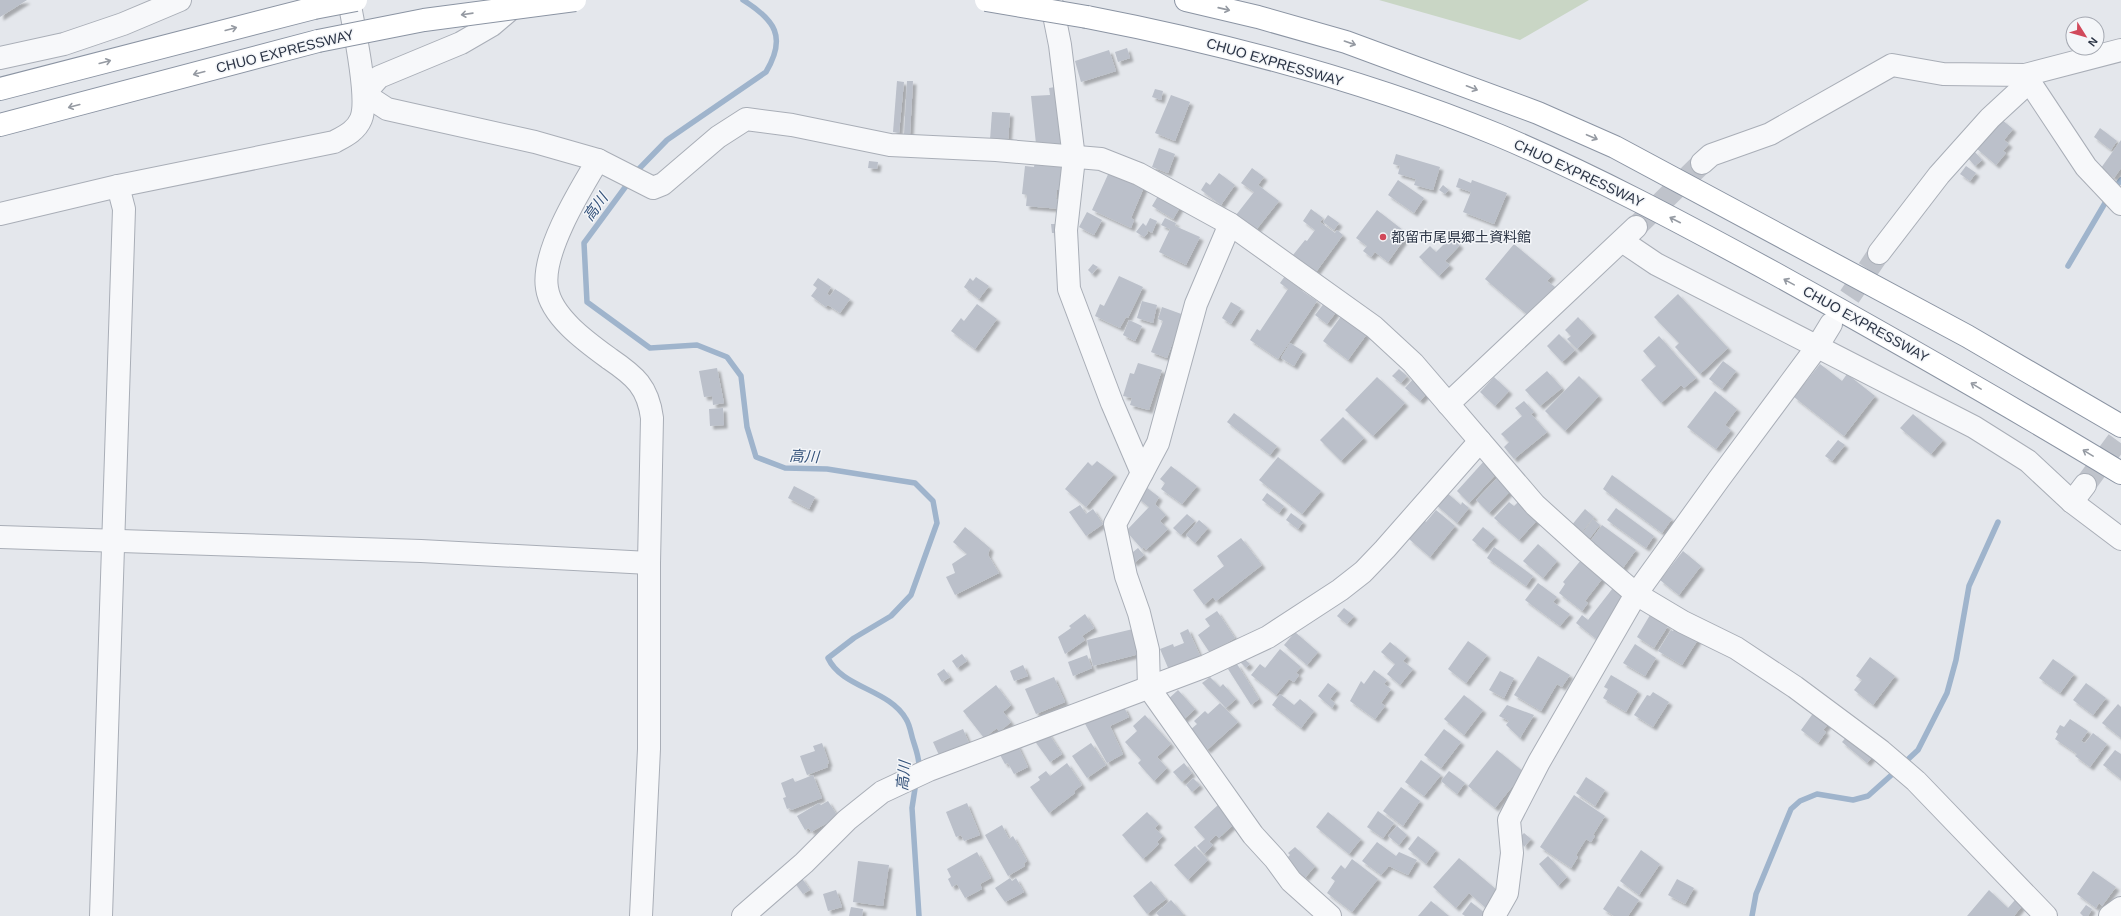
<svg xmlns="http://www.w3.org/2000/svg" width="2121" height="916" font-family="Helvetica,'Noto Sans JP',sans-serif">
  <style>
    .green { fill: #c9d6c5 }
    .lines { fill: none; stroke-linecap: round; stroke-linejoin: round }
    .stream { stroke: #9fb4cc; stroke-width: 5.5 }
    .building { fill: #bbc0ca; filter: url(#shadow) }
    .minor-tunnel { stroke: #bfc3cb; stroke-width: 22; stroke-dasharray: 22 11; stroke-linecap: butt }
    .minor-casing { stroke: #a9aeb7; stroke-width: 24 }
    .highway-casing { stroke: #8b94a3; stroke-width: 24 }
    .minor { stroke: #f7f8fa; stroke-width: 22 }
    .highway { stroke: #fff; stroke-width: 22 }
    .highway-bridge-casing { stroke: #8b94a3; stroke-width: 24; stroke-linecap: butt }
    .highway-bridge { stroke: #fff; stroke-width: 22 }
    .oneway { stroke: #959aa2 }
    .poi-dot { fill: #d1495b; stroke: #f4f6f9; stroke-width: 1.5 }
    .labels { text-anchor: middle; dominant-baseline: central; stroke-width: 3; stroke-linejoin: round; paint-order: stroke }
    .street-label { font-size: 14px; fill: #2b3445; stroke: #f4f6f9 }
    .poi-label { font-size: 14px; fill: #2b3445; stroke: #f4f6f9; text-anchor: start }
    .water-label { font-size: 15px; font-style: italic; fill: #34527a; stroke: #f4f6f9 }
  </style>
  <defs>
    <filter id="shadow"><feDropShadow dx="3.5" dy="3.5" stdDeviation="1" flood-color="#0004"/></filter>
  </defs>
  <rect width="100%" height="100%" fill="#e4e7ec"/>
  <polygon class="green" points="1379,0 1589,0 1520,40"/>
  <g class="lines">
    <g class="stream">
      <path d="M634,174L667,140L766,72C787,37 775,20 743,0"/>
      <path d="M629,182L584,243L587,302L650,348L697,345L727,357L741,376L747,427L756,457L785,468L827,469L915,483L933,501L937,523L911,595L891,616L854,638L828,658C842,688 889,689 906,719C910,725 911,734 913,740C916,750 920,759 919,770"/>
      <polyline points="2114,189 2121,180"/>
      <polyline points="2068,266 2108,198"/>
      <polyline points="1903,764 1918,750 1947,693 1956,660 1969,586 1998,522"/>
      <polyline points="916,782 912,808 919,916"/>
      <polyline points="1752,916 1756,894 1791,809 1800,801 1817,794 1853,800 1868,796 1897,770"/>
    </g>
  </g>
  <g class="building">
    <polygon points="0,0 27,0 0,17"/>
    <polygon points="1127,48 1130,58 1118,62 1115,52"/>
    <polygon points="1109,50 1116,71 1081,82 1075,61"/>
    <polygon points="897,81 904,82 899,133 893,132"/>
    <polygon points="907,81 913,81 910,134 904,134"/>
    <polygon points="1055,87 1063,145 1036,144 1031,96 1050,95 1049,88"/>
    <polygon points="1155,89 1163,91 1161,100 1152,97"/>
    <polygon points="1171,95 1190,102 1175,141 1155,133"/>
    <polygon points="992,112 1010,113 1008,142 990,140"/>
    <polygon points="2001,119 2013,129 2004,140 2009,144 2003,151 2006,153 1996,165 1976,148"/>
    <polygon points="2100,128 2117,141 2111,150 2094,137"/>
    <polygon points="2121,140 2121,168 2114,178 2101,168"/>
    <polygon points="1159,148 1175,154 1168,173 1152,167"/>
    <polygon points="1974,151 1982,160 1975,166 1967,157"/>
    <polygon points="1396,154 1440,167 1433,190 1414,185 1416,179 1398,174 1400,166 1393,164"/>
    <polygon points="869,161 878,162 877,169 868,168"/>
    <polygon points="1035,161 1065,164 1062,190 1057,190 1056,199 1060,200 1060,209 1026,206 1027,195 1022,194 1025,166 1034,167"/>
    <polygon points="1966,166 1976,173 1970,181 1960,174"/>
    <polygon points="1252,168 1264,177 1258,185 1279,201 1256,230 1236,215 1254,192 1241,183"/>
    <polygon points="1110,170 1145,185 1131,218 1134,220 1131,228 1092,210"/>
    <polygon points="1219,173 1235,185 1221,205 1201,190 1206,182 1210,185"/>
    <polygon points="1459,178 1471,183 1472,180 1507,193 1494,224 1463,212 1471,192 1456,187"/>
    <polygon points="1398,180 1424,198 1414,213 1388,195"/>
    <polygon points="1443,185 1449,190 1445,194 1439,190"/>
    <polygon points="1161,191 1182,204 1173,219 1152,206"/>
    <polygon points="1311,209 1323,218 1320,222 1335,233 1337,230 1343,235 1316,272 1293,255 1305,240 1307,241 1315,230 1303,221"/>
    <polygon points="1377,210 1408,234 1388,262 1375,252 1371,257 1363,251 1367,246 1356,238"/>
    <polygon points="1087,212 1102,220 1094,235 1079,227"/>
    <polygon points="1328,215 1339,223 1334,230 1323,222"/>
    <polygon points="1150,218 1157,221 1152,233 1147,230 1148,233 1144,237 1136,232 1143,223 1146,226"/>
    <polygon points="1165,218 1176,223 1175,226 1200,237 1186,265 1159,252 1170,229 1161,225"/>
    <polygon points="1051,224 1059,224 1060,233 1052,233"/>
    <polygon points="1451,237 1460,245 1445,261 1450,265 1439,276 1419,257 1430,246 1436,252"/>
    <polygon points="1514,244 1552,276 1547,281 1555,287 1530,317 1485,279"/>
    <polygon points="1093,264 1098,267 1092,274 1088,270"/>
    <polygon points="1287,273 1302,283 1298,288 1317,301 1278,359 1250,340 1257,329 1260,331 1288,289 1280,283"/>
    <polygon points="1119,276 1143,287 1128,318 1126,317 1120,328 1095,316 1100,304 1104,306"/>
    <polygon points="976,277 989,286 979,299 964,287 970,278 973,281"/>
    <polygon points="818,278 831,287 827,294 830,296 835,289 850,299 840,313 828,305 826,307 811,296 817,288 813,285"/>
    <polygon points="1678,294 1728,348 1700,374 1675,347 1679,343 1654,317"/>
    <polygon points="1142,301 1157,305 1153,323 1137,318"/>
    <polygon points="1231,302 1241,308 1231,324 1222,318"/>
    <polygon points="1325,302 1337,311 1327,324 1315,315"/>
    <polygon points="977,304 997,319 975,349 951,331 961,318 964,321"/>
    <polygon points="1162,307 1187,316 1180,323 1167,358 1151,352 1163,321 1158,319"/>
    <polygon points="1342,315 1367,334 1348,360 1323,341"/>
    <polygon points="1578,317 1593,333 1577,349 1567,339 1571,336 1565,330"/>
    <polygon points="1129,320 1142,326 1135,341 1123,335"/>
    <polygon points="1559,334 1575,350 1562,362 1547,346"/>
    <polygon points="1659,336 1696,378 1684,388 1681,385 1661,403 1641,380 1656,366 1643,351"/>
    <polygon points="1290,343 1303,351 1294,366 1281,358"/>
    <polygon points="1723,361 1736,371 1722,389 1709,379"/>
    <polygon points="1138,363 1162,370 1149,410 1130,405 1132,398 1123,396 1130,373 1134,374"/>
    <polygon points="1820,364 1842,381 1847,374 1875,396 1844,436 1794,397"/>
    <polygon points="717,368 724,403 713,405 712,396 704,397 699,371"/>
    <polygon points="1399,369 1407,376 1401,383 1392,376"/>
    <polygon points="1547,371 1562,388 1540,406 1525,390"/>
    <polygon points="1579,376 1599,396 1565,431 1545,411"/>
    <polygon points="1377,377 1405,403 1373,436 1345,410"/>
    <polygon points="1494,377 1509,391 1495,406 1480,392"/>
    <polygon points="1414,378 1429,391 1420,401 1405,388"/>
    <polygon points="1715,391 1737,409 1725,425 1731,430 1716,449 1687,427"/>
    <polygon points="1524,401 1534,412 1531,414 1547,432 1514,459 1504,447 1509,442 1501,434 1522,416 1515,408"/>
    <polygon points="723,408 724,425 710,426 709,409"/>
    <polygon points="1234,413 1277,446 1270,455 1227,422"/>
    <polygon points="1913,414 1943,440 1931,454 1900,428"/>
    <polygon points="1343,417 1364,438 1341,461 1320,440"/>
    <polygon points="1838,440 1845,445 1832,461 1825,456"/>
    <polygon points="1278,457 1321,491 1302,514 1259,480"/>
    <polygon points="1485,460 1498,472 1469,503 1457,491"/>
    <polygon points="1097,461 1114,474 1086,507 1065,489 1088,462 1092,466"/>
    <polygon points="1171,466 1197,486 1182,504 1161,489 1165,483 1160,479"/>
    <polygon points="1501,474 1514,487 1489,513 1476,500"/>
    <polygon points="1612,475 1672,519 1662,533 1603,489"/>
    <polygon points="1142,484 1159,497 1155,504 1166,515 1160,521 1168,529 1146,550 1144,547 1142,549 1126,531 1149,507 1133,494"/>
    <polygon points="794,486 815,497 809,509 788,498"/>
    <polygon points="1446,492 1461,505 1462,502 1469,508 1457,523 1435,504"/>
    <polygon points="1267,493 1284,506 1279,513 1262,500"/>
    <polygon points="1520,500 1539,518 1519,540 1494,518 1509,502 1514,506"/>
    <polygon points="1080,505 1086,514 1093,509 1103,524 1086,536 1069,512"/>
    <polygon points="1616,508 1654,536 1646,548 1607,520"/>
    <polygon points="1585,509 1594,517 1581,533 1571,526"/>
    <polygon points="1436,510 1455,526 1430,557 1409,539 1422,518 1426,522"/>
    <polygon points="1291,513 1303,522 1298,529 1286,520"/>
    <polygon points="1187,514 1195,521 1181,535 1173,528"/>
    <polygon points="1593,519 1600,525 1589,539 1582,534"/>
    <polygon points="1199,520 1208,528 1195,543 1186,535"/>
    <polygon points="1602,525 1636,550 1620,572 1586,547"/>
    <polygon points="965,527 990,548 988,555 999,573 955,595 946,577 955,573 952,564 967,554 953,542"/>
    <polygon points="1483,527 1495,537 1484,550 1472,540"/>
    <polygon points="1241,538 1262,565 1216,601 1213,597 1204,605 1193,590 1224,566 1217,556"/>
    <polygon points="1538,544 1557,561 1543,578 1523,561"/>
    <polygon points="1494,547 1533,576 1526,586 1487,558"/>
    <polygon points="1138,548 1144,555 1134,563 1128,556"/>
    <polygon points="1683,551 1701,566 1679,595 1660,580"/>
    <polygon points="1581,560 1603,578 1585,601 1588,603 1582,611 1559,593 1565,584 1563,582"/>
    <polygon points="1538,583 1557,597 1553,602 1570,614 1560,626 1525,600"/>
    <polygon points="1616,584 1629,595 1600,642 1576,623 1582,615 1588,620"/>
    <polygon points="1344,608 1354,616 1347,624 1337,616"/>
    <polygon points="1217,611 1235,638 1210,653 1198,635 1210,626 1205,619"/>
    <polygon points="1085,614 1094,628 1082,636 1085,640 1065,654 1058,637 1071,628 1069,626"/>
    <polygon points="1650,615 1668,626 1654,648 1637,637"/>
    <polygon points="1677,625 1699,638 1682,665 1658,651 1671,630 1673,631"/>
    <polygon points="1133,629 1139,654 1093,666 1087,640"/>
    <polygon points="1188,629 1202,660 1169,670 1160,649 1173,644 1174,647 1184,643 1180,633"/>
    <polygon points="1295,632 1318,652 1307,665 1284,645"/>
    <polygon points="1468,641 1487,655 1466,683 1448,669"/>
    <polygon points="1390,642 1407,656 1403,661 1413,669 1400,685 1387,674 1395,664 1381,652"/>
    <polygon points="1635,644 1656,658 1645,676 1623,663"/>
    <polygon points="1280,649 1301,667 1296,673 1299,675 1294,682 1289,679 1276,695 1251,675 1260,664 1265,668"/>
    <polygon points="962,654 967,661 957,668 952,661"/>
    <polygon points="1087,655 1092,668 1073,676 1068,662"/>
    <polygon points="1538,656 1570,675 1562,687 1557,684 1541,711 1514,695"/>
    <polygon points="1870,657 1895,676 1873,705 1854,690 1862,680 1856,676"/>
    <polygon points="1243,658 1250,664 1246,668 1240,662"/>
    <polygon points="2053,659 2074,674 2060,693 2039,678"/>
    <polygon points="1237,664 1259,699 1251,705 1228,669"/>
    <polygon points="1023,665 1028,676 1014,681 1010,671"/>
    <polygon points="944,669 950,677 942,682 937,674"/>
    <polygon points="1374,670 1387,680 1384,684 1391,689 1381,703 1385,706 1375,719 1350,701 1361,681 1364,684"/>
    <polygon points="1500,671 1514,678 1504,698 1489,690"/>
    <polygon points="1611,675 1638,691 1626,712 1603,698 1608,689 1604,687"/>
    <polygon points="1054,677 1065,702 1036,714 1025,689"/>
    <polygon points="1210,677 1220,687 1223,684 1236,699 1226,708 1202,683"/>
    <polygon points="1328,683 1337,690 1330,699 1335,703 1332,708 1318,696"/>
    <polygon points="2086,683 2106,698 2093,715 2073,700"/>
    <polygon points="996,685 1011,705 1003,712 1011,722 999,732 997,728 984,738 963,711"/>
    <polygon points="1178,690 1195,709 1182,721 1165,702"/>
    <polygon points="1653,692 1669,702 1653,727 1634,715 1647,695 1650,696"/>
    <polygon points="1280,694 1294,705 1300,699 1314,711 1301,728 1272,705"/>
    <polygon points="1464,695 1483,710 1464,735 1444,719"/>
    <polygon points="1220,703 1238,722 1207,750 1189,731 1197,724 1194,721 1205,711 1208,714"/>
    <polygon points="2118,704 2121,707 2121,738 2102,723"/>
    <polygon points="1507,705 1534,715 1520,738 1506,725 1509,721 1499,716"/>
    <polygon points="1124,707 1129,717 1110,726 1123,754 1107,763 1084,722"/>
    <polygon points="1814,712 1829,723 1823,730 1826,732 1818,743 1801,730"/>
    <polygon points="1145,715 1171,744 1157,757 1167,768 1154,781 1138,763 1141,760 1125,742 1137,731 1133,726"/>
    <polygon points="2070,719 2088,731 2081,741 2085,743 2093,733 2107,744 2090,767 2075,756 2077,754 2055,739 2058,734 2056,732 2060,725 2064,727"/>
    <polygon points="963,729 969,743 939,755 933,742"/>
    <polygon points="1444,729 1461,742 1441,768 1424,755"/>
    <polygon points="1047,731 1062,754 1050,762 1034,740"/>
    <polygon points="1849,734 1874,755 1867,763 1842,742"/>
    <polygon points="822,743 829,763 827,764 828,767 807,775 800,756 815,751 813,746"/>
    <polygon points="1091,743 1106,765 1087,778 1072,756"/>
    <polygon points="1017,744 1028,767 1014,774 1008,763 1005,764 999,753"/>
    <polygon points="1497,750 1524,772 1495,808 1468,786"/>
    <polygon points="2115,750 2121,754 2121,779 2103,765"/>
    <polygon points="1421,760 1441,775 1424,796 1405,782"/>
    <polygon points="1067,763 1082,785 1074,791 1075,793 1049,813 1030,787 1040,780 1038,777 1046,771 1050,776"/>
    <polygon points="1184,763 1192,773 1182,782 1173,772"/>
    <polygon points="1449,771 1465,783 1457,794 1441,781"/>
    <polygon points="813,775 822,798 791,810 790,808 787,809 783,798 786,797 781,783 793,778 795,782"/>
    <polygon points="1586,777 1605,790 1595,806 1576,793"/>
    <polygon points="1193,778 1200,785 1192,792 1186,785"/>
    <polygon points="1401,787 1420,801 1403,826 1383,811"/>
    <polygon points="1574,795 1605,816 1593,835 1595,836 1591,842 1586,839 1576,855 1578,857 1571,868 1540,847"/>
    <polygon points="828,801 838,817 811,832 809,828 805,830 797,816 819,803 821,805"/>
    <polygon points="967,803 980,835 964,841 961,835 956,837 946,812"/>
    <polygon points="1218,805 1235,823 1219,838 1216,835 1209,842 1213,845 1204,854 1197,846 1205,839 1194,827"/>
    <polygon points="1378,811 1394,823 1383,838 1367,827"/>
    <polygon points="1147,812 1159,824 1155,828 1163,836 1157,842 1159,844 1143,859 1122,835"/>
    <polygon points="1328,812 1361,839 1349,854 1316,827"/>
    <polygon points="1002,825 1009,839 1013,836 1027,861 1024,863 1025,866 1008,876 985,835"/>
    <polygon points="1397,826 1407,835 1399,845 1388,836"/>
    <polygon points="1524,833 1531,839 1524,847 1520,837"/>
    <polygon points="1418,836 1436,850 1426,864 1408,849"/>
    <polygon points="1377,842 1396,856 1399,852 1417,860 1408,875 1389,866 1381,875 1362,861"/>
    <polygon points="1195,846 1208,860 1188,880 1174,865"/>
    <polygon points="1295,847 1315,866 1305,878 1286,859 1290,855 1288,853"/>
    <polygon points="1641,850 1660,864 1639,895 1620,881"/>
    <polygon points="977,852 991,878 980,884 982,889 965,898 957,884 952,887 948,879 951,877 947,869"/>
    <polygon points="1548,856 1567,877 1558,886 1539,864"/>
    <polygon points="1459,858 1497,890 1487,909 1469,893 1456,908 1433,887"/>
    <polygon points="1352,859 1378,879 1352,912 1327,893 1335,881 1331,878 1341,865 1345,869"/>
    <polygon points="858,861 889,865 883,906 853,902"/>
    <polygon points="2093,871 2116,887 2102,906 2099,903 2096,908 2077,894"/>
    <polygon points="801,877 810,890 803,894 794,882"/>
    <polygon points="1010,878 1012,881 1016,878 1024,892 1005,902 995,888"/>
    <polygon points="1677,879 1694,888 1685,904 1668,895"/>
    <polygon points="1151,881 1166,899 1147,914 1133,896"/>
    <polygon points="1618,886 1639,900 1628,916 1614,916 1603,909"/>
    <polygon points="836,890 842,907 828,911 823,894"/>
    <polygon points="1989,890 2008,908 2015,900 2022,906 2014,916 1967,916"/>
    <polygon points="1171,900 1184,915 1159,916 1156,913"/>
    <polygon points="1431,901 1449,916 1418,916"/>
    <polygon points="1471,902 1486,914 1485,916 1465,916 1462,914"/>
    <polygon points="2086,905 2092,909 2088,916 2083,916 2080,913"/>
    <polygon points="851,907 863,909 862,916 849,916"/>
  </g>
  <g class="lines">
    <g class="minor-tunnel">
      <polyline points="1636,227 1702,163"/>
      <polyline points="1831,324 1879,253"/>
      <polyline points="2085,485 2121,436"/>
    </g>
    <defs>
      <g id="minor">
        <polyline points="1051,0 1060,45 1074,158 1066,230 1069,289 1112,403 1142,473"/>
        <polyline points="0,58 64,44 123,24 180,0"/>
        <polyline points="2025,75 2086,167 2121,204"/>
        <polyline points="364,94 387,109 535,142 598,160 653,188 663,184 718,137 746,119 792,125 890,145 996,150 1101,159 1139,174 1230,224 1374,327 1413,363 1535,505 1587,552 1636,594 1683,622 1736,648 1795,687 1881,751 1916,781 2046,916"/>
        <polyline points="364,94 379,77 461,43 492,25 519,2"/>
        <path d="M598,160C580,190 541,253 547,288C551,317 588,343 610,359C635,376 648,387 652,418L649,563V749L641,916"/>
        <polyline points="1702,163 1711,155 1770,134 1892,65 1943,74 2025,75 2121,50"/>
        <path d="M0,214L118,186L334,142C345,136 356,131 361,119C370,98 353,25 349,0"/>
        <polyline points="1230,224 1196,304 1158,443 1115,524 1126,576 1139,613 1148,650 1149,688 1253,835 1275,859 1291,881 1330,916"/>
        <polyline points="1622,241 1656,264 1974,427 2028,461 2072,502 2121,539"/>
        <polyline points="1879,253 1939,175 1990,118 2029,82"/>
        <polyline points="1448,404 1636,227"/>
        <polyline points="2072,502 2085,485"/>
        <polyline points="0,537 421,551 649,563"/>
        <polyline points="101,916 124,209 118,186"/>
        <polyline points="743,916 804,863 847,820 882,792 929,770 1206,666 1268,637 1340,590 1363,572 1385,549 1480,441"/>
        <polyline points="1494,916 1507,893 1512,853 1509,820 1539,762 1636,594 1719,479 1817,347 1831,324"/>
        <polyline points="2110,916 2121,908"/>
      </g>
      <g id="highway">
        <polyline points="1186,0 1258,17 1346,42 1538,113 1615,147 1967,336 2121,426"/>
        <path d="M1087,17C1227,44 1366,81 1498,135C1593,175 1684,224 1774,273C1891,338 2007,404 2121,473"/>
        <polyline points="0,89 314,8"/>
        <polyline points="0,125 318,41"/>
      </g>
    </defs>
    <use href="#minor" class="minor-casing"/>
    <use href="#highway" class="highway-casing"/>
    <use href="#minor" class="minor"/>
    <use href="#highway" class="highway"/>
    <defs>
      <g id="highway-bridge">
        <polyline points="986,0 1087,17"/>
        <polyline points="314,8 356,0"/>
        <polyline points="318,41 424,20 575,0"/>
      </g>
    </defs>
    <use href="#highway-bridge" class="highway-bridge-casing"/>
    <use href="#highway-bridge" class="highway-bridge"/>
  </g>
  <defs><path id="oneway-shaft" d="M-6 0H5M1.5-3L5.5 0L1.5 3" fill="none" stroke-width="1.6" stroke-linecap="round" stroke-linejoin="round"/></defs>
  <g class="oneway">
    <use href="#oneway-shaft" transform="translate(1224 9) rotate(13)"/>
    <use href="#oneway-shaft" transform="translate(467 14) rotate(172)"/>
    <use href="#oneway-shaft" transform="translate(231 29) rotate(-15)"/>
    <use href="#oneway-shaft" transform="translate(1350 43) rotate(19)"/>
    <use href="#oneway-shaft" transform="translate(105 62) rotate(-15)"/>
    <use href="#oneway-shaft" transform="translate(199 73) rotate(165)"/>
    <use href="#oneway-shaft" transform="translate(1472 88) rotate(21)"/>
    <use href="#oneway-shaft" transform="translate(74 106) rotate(165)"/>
    <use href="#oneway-shaft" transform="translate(1592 137) rotate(23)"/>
    <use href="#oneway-shaft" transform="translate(1675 220) rotate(-153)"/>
    <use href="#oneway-shaft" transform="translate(1789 282) rotate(-151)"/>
    <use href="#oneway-shaft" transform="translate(1976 386) rotate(-149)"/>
    <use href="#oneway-shaft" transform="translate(2088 453) rotate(-149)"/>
  </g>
  <circle class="poi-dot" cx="1383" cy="237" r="4"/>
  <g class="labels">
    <g class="street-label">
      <text transform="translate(285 51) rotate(-14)">CHUO EXPRESSWAY</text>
      <text transform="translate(1275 62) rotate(16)">CHUO EXPRESSWAY</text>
      <text transform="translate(1579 173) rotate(25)">CHUO EXPRESSWAY</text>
      <text transform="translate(1866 324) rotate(29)">CHUO EXPRESSWAY</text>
    </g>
    <g class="poi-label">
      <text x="1391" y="237">都留市尾県郷土資料館</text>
    </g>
    <g class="water-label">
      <text transform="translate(595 207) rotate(-54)">高川</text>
      <text transform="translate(804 456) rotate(3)">高川</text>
      <text transform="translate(903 776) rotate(-84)">高川</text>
    </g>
  </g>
  <g transform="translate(2085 36) rotate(127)"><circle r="19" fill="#f4f6f9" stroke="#a4a8b1"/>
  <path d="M0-3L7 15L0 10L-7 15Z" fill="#d1495b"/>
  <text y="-6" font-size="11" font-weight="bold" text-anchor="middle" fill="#2b3445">N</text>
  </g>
</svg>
